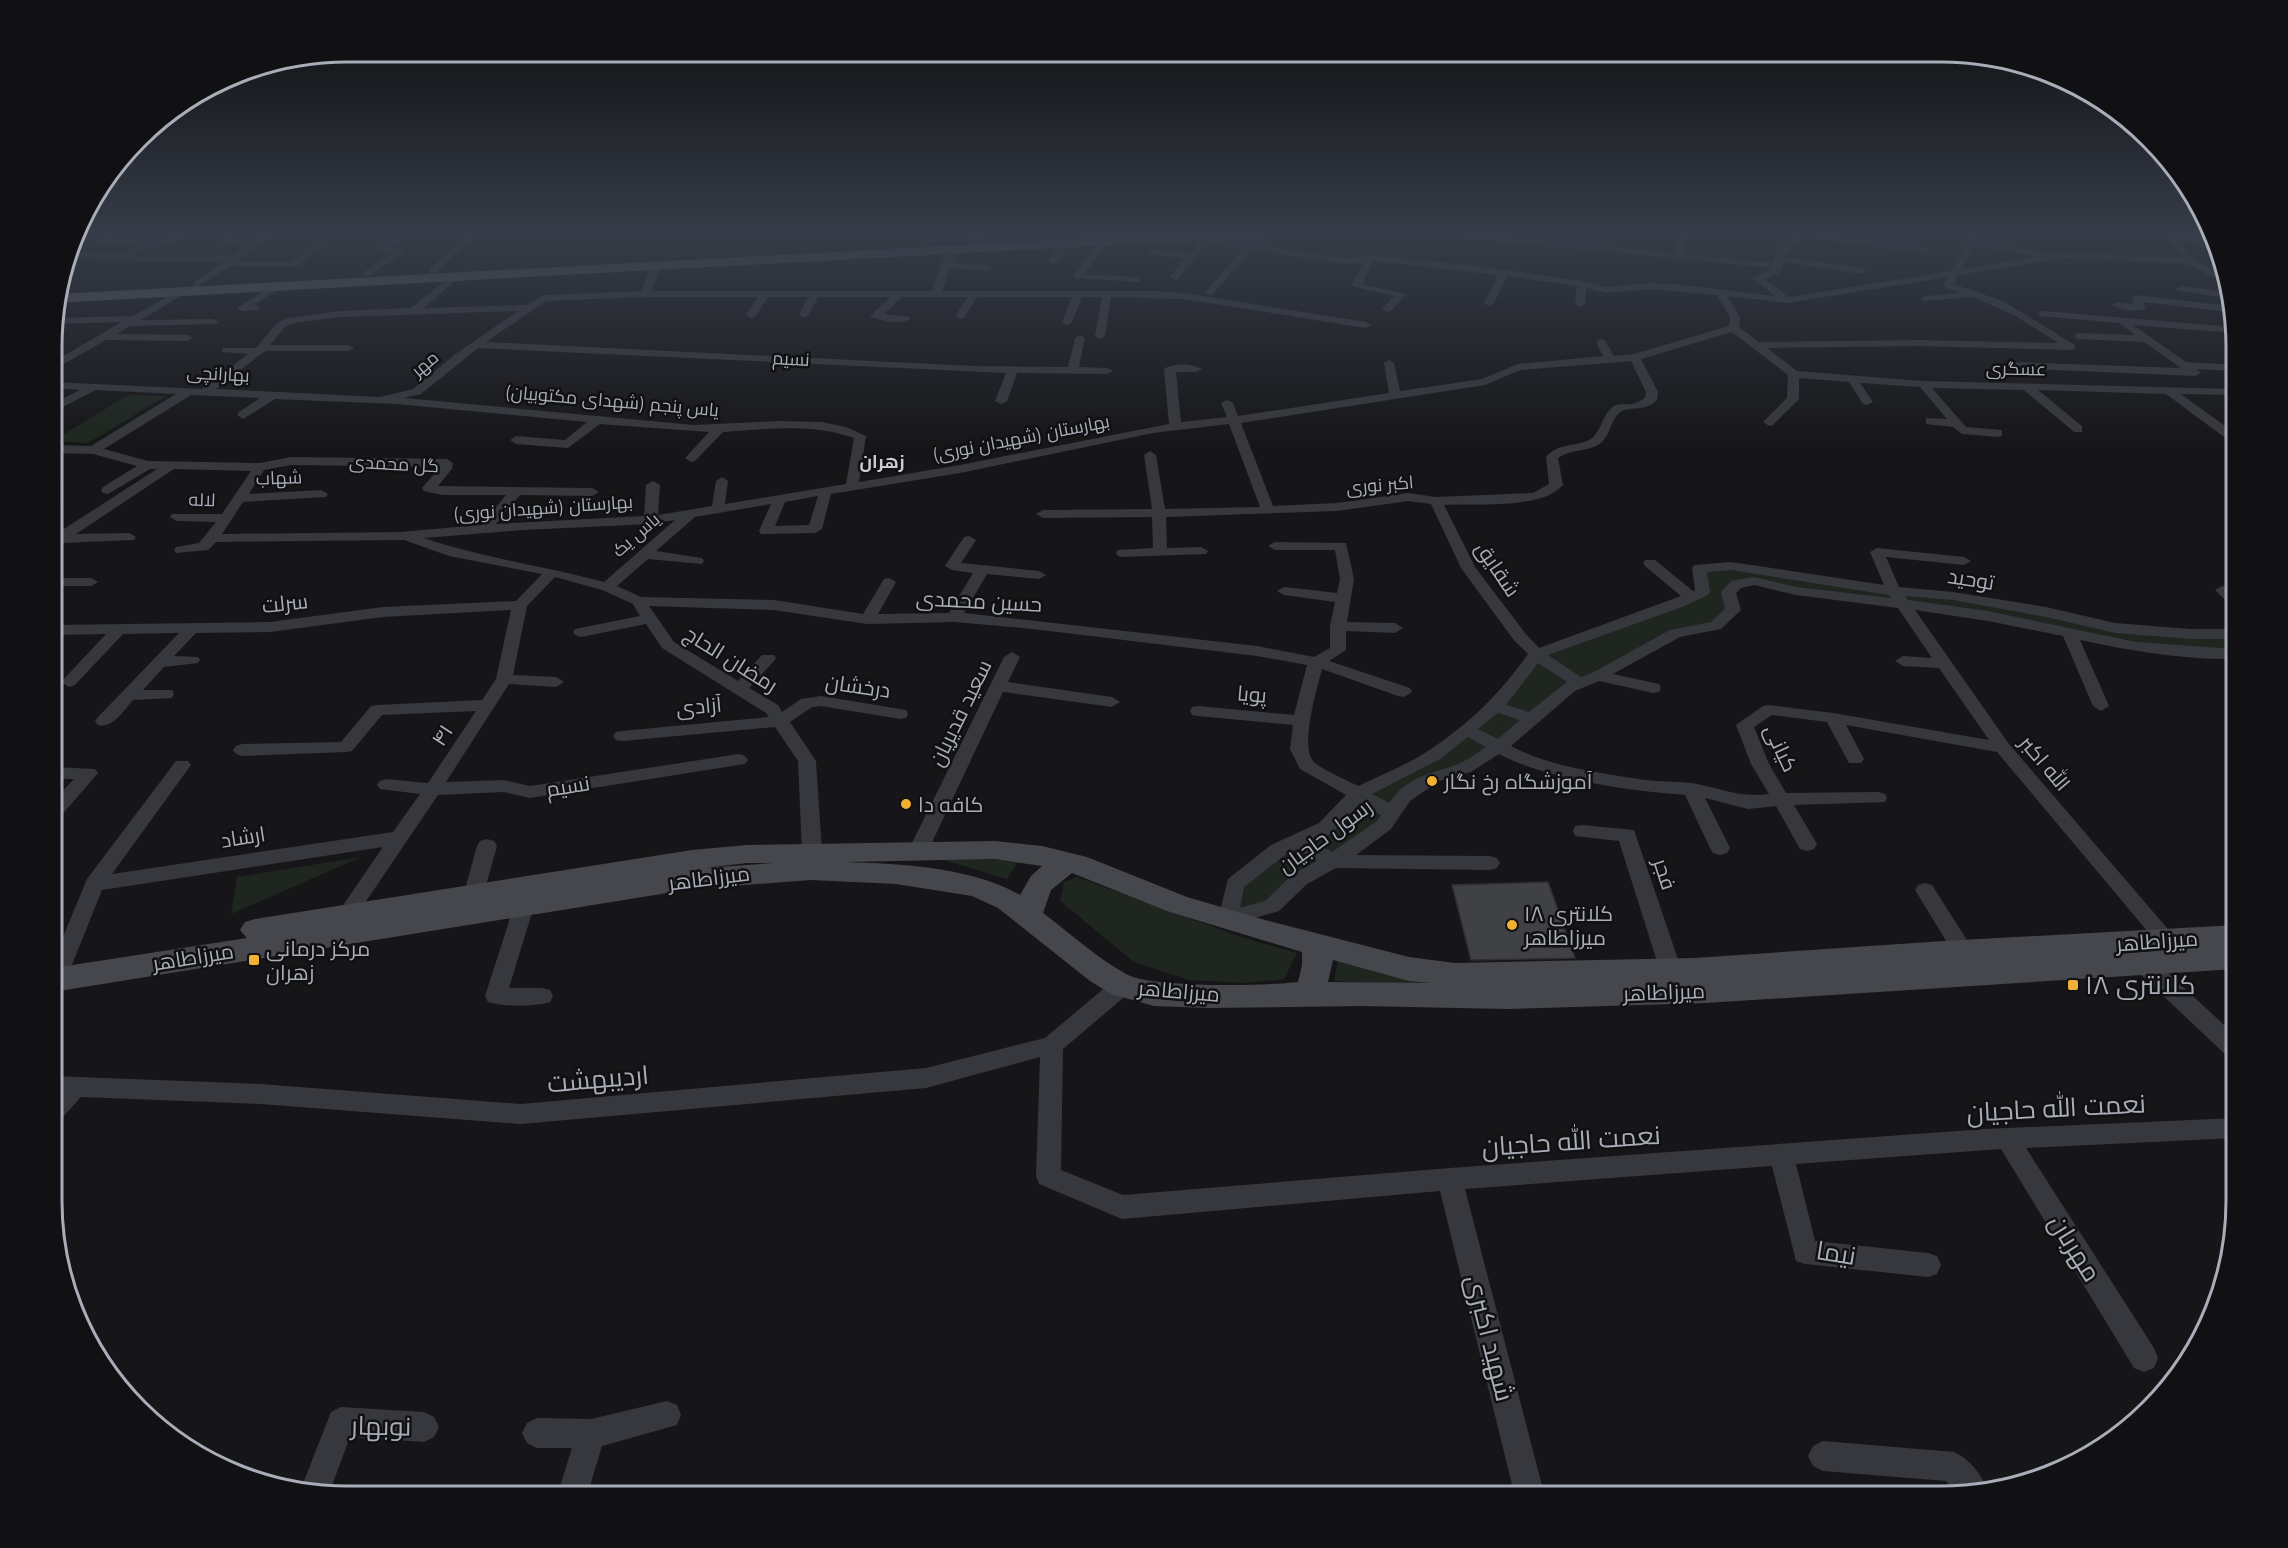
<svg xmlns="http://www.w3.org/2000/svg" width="2288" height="1548" font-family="Montserrat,Cairo,sans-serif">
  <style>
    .green { fill: #1e261f }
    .building { fill: #404145; stroke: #303034; stroke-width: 1.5 }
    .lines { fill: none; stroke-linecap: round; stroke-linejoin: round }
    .minor { fill: #37383d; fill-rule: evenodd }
    .secondary { fill: #45474d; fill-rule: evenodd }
    .primary { fill: #53555c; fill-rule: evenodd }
    .poi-dot { fill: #f2b134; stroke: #111113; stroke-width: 2 }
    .labels { text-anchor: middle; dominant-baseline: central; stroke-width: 5; stroke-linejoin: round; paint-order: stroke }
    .far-street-label { font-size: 18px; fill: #a8adb8; stroke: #111113 }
    .far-neighbourhood-label { font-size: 18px; font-weight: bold; fill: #c9ccd4; stroke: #111113 }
    .street-label { font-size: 21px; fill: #a8adb8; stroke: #111113 }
    .poi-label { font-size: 21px; fill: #a8adb8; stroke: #111113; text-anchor: start }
    .near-poi-label { font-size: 26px; fill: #a8adb8; stroke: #111113; text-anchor: start }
    .near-street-label { font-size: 26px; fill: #a8adb8; stroke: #111113 }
    .rim { fill: none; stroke: #a8adb8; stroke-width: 3 }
  </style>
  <rect width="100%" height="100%" fill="#161618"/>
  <g class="green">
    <polygon points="128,395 166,396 88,443 53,441"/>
    <polygon points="1707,570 1732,570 1941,596 2179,634 2236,635 2236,651 2212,652 2133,645 1989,615 1796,590 1756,580 1728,585 1730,609 1712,625 1675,630 1592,676 1501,742 1460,766 1433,776 1382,825 1270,904 1235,911 1243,887 1356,795 1436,758 1537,657 1691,600"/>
    <polygon points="361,857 231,914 237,877"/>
    <polygon points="940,859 1019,860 1007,879"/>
    <polygon points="1077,877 1244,938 1297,953 1284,979 1244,983 1189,980 1134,962 1060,901 1064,882"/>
    <polygon points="1338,961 1458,987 1334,981"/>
  </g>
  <polygon class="building" points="1548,882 1575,958 1471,960 1452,885"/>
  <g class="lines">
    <g class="minor">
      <path d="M112,231L117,233L110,238H150L154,242C169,240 177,230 191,231C170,251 156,241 133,255H233L247,246H222L218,243L236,231H245L232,240H255L270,231H302L298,234L274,235L238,261L290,262L326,238L333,240L295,267L230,266L197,287L194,286V282L225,261H133L69,256L73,251L122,254L139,244H99L95,241Z"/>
      <polygon points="435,231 522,231 523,232 519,235 475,237 433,274 430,273 430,269 465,238 438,236 435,235"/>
      <polygon points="978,231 987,231 974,244 968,244 968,240"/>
      <polygon points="1159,231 1167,231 1162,235 1159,234"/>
      <path d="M1419,231H1446L1676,253L1679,233L1684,231L1687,233L1685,254L1774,263L1776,253L1795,231L1927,248L1932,251L1927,254L1800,236L1785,257L1862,268L1867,271L1862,274L1784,262L1780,273L1764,279L1789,297L1951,271L1968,243L1967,231H1975L1976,241L2042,252L2046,255L2066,252L2183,258L2167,237L2170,231H2178L2176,235L2212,238L2213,244L2178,240L2193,259L2222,275L2224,283L2188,264L2066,258L1958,275L1954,284L2003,301L2075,345V349L2071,350L1918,346L1767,348L1797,371L1923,381L2236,389V395L2181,394L2236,434V444L2232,443L2166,394L2038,390L2082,426V432H2074L2024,390L1932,388L1966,427L2002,430V436L1998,437L1962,434L1953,427L1926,424V418L1947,419L1920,387L1860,383L1873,402L1867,405L1863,404L1849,382L1799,378V399L1773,425L1769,426L1763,422L1787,398L1788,375L1732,332L1641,359L1658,392L1657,400C1645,412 1633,406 1622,411C1610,417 1611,438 1598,445C1585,452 1571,449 1558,458L1563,485C1542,510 1475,503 1444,505L1475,567L1525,633L1539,648L1681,596L1645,566L1643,563L1645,560H1655L1693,591L1695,590L1692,568L1694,565L1731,562L1884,585L1870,552L1877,548L1964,557L1971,561L1964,565L1886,557L1899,587L1953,592L2046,607L2115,623L2190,629H2236V639H2190L2115,633L2046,617L1953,600L1905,596L1908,600L1988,611L2136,642L2236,649V659C2184,660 2132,651 2080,640L2109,706L2101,711L2093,706L2063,636L1988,621L1915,610L2009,744L2173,935L2176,940L2173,945L2166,948L2159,945L1997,752L1846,725L1864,759L1861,763H1849L1827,722L1772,715L1754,727L1769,764L1786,793L1878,792L1885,794L1887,798L1885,802L1794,805L1817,844L1814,849L1807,851L1800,849L1776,806L1748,809L1705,798L1730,848L1727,853L1720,855L1713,853L1710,848L1685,795C1631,791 1546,779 1499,754L1471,772L1439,781L1410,801L1391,829L1356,855L1490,856L1497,858L1500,863L1497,868L1490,870L1336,868L1307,884L1279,911L1228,926L1221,924L1218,919L1228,879L1271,845L1319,823L1346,795L1300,769L1290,749L1293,725L1198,716L1192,715L1190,711L1192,707L1198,706L1294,715L1307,665L1257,656L1024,628L954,622L867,624L774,610L649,606L674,642L738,681L762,655H774L776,658L774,661L749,688L778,705L782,712L801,699L821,696L900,709L906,710L908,714L906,718L900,719L821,706L812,707L790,722L816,761L822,852L819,857L812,859L805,857L802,852L798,761L775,727L622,741L616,740L613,736L616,732L622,731L769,717L766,713L662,648L646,624L581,637L575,635L573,632L575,629L640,616L633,604L602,590L555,577L527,606L513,675L556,677L564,682L556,687L509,684L446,782L504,780L530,786L739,754L745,756L748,760L745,764L530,798L504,792L438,795L354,919L347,921L340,919L337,914L383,847L102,890L71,967L64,969L57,967L53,961L87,879L176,761H188L191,765L112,874L393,832L420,794L380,789L377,785L380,781L386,779L428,783L476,711L382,715L352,751L346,752L242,756L236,754L233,750L236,746L242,744L341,742L371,706L377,705L482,700L496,679L511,610L383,617L270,632L196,633L174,656L198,657L200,660L198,663L164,667L143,690H172L174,694L172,698L133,700C124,710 113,729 98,725L95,721L98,717L179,633L123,634L75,685L69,687L61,682L106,634L53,635V625L270,622L383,607L516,601L542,574L449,556L404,540L216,542L208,550L176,553L174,550L176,547L199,543L216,522L177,521L170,517L172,514H222L251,471L174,469L76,534L129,533L136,537L134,540L62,543L53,547V536L157,469H150L108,494L103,493L101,490L103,487L137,466L93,454L53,453V445L91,446L176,394L96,390L53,412V404L80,390L53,388V382L202,389L248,354L222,352V348H256L277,323L288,318L341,311L411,308L455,273L458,274V278L424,308L527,305L544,295L642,291L650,266L655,263L660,266L652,291H932L947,249L952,246L957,249L952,263L988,265L993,268L988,271L950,268L942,291H1156L1183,293L1366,322L1371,325L1366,328L1183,299L1111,297L1105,336L1100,339L1095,336L1102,297H1082L1072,322L1067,325L1062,322L1072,297H977L964,318L960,319L955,316L968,297H902L884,314L909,317L910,319C902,325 878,321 870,316L891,297H818L809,315L804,318L799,315L808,297H768L755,317L751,318L746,315L758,297H646L546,301L486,342L973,366L1068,367L1075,338L1080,335L1085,338L1079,367L1107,368L1113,371L1107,374L1017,373L1007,401L1001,404L995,401L1006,373L478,348L421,394L404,398L694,425L779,421L822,422L846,427L866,436L859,482L960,465L1169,424L1164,369C1173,363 1193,363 1202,369L1196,372H1176L1181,422L1227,417L1221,403L1227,400L1233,403L1238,416L1389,393L1384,363L1389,360L1394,363L1400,391L1482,379L1518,364L1603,356L1596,342L1601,339L1605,340L1614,356L1634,354L1729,326L1730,317L1717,295L1650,289L1606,293L1586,288L1585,304L1580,307L1575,304L1577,286L1507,276L1494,303L1489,306L1484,303L1498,275L1374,261L1362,284L1406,294L1391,311L1387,312L1382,309L1394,296L1351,286L1364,262L1347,264L1251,250L1213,294L1210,295L1205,292L1207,290L1243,249L1206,244L1178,279L1175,280L1170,277L1185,258L1151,255L1146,252L1151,249L1190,253L1198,243L1175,239V235L1178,234L1347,258L1371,255L1477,266L1582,281L1606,287L1650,283L1675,284L1775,296L1752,278L1773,268L1423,234ZM1975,246L2037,257L1962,269ZM1948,277L1943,285L1945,287L1961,293L1925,296L1922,297V301L1973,297L2016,316L2058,343L1918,340L1759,342L1739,327L1740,317L1727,296L1788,303ZM518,311L454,355L413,389L380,397L216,389L265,351H349L354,348L349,345H270L285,327L294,323L341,317ZM1631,361L1646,392L1645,398C1641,400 1637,403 1632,404C1626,405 1619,403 1614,406C1601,415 1602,433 1589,440C1573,447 1558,443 1546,457L1549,484L1533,493L1436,497L1408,493L1337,503L1273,506L1241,423L1485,385L1520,370ZM191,395L260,398L239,412L237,415L243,419L275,399L396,404L587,422L565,440L516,436L510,440L516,444L568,448L600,424L709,432L685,458L691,462L695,461L723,432C767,429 811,423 854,438L846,484L725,504L728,481L722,477L716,481L712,506L658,515L660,485L653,481L646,485L644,516L496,524L520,495L592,496L599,492L592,488L438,486L452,469L453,463L447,459L291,457L260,463L148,461L104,449ZM1229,424L1260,507L1165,509L1156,455L1150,451L1144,455L1152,509L1043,510L1036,514L1043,518L1152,517L1153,548L1118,550L1116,553L1118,556L1123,557L1206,554L1208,551L1201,547L1167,548L1166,517L1337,511L1408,501L1431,504L1461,568L1513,639L1528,654C1500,694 1469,724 1428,751C1407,765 1381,775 1358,786C1347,780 1320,769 1313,761C1300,744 1317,689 1322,669L1398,696L1404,697L1412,692L1410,688L1329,661L1346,650V631L1395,633L1403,628L1395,623L1347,622L1354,579L1346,543L1275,542L1268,546L1275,550H1335L1340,579L1337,593L1284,587L1277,591L1284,595L1335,602L1330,626V648L1314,657L1257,646L964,613L987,574L1039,579L1046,575L1039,571L961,563L976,540L969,536L964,537L945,566L952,570L973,573L949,613L878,614L896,582L889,578L884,579L863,614L774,600L641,597L617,586L648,559L702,564L704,561L702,558L656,551L695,517L771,504L759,531L761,534L815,533L822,529L831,494L960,473L1153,433ZM291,465L440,467L422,488L424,491L442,495H506L481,525L399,532L222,534L243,502L326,497L328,494L321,490L249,494L264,470ZM818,496L809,525L775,526L785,502ZM675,520L604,582C545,566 483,558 424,538L523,530L651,524ZM1731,570L1889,595L1891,598L1796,587L1754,577L1731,581L1721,592L1725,609L1711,622L1670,630L1592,673L1581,677L1548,655L1682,607L1708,595L1710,592L1707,572ZM1754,585L1796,595L1898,608L1932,658L1903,656L1895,661L1903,666L1939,668L1989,740L1833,713L1769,705L1763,706L1736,725L1751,764L1769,794C1738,798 1721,788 1692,783C1677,781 1661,782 1645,780C1601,773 1550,767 1511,746L1575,691L1599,681L1653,693L1659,692L1661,688L1659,684L1613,674L1680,637L1721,629L1741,610L1736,593L1741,588ZM1538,663L1567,682L1529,712L1506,705ZM1498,713L1520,720L1498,739L1478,729ZM1468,737L1486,747C1477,753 1468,760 1458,764C1430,775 1408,775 1389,803L1372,794L1440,759ZM1360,803L1381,815L1377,821L1332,852L1313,842L1333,833ZM1297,849L1317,861L1293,874L1265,901L1240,908L1244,887L1285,855Z"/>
      <polygon points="381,238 399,240 399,244 392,247 406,250 370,276 364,276 364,272 391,253 376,252 376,248 385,244 377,241"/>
      <polygon points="1105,238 1109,241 1084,274 1137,277 1140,278 1140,282 1074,278 1074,274 1102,239"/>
      <polygon points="1062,241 1069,243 1056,263 1050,263 1048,261"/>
      <polygon points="275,284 283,286 254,305 259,306 259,310 242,311 237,308"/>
      <polygon points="2181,286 2227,292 2228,298 2178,291 2176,289"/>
      <polygon points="181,289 186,292 184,294 141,320 213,319 218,322 217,324 130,326 117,334 188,335 193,338 188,341 106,340 53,370 53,362 122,322 53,324 53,318 133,316"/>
      <path d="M2136,295L2222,305L2229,298L2236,329L2222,332L2133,325L2186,362L2236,365V371L2197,369L2201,373L2195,376L2011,368L2005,365L2011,362L2181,368L2144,342L2078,339L2073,336L2078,333L2135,335L2119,323L2039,316V312L2043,311L2222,326L2229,324L2221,311L2143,302L2146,308C2139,313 2119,310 2112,305L2117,302L2134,304L2131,298Z"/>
      <polygon points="53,578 91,578 98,582 91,586 53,586"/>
      <polygon points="2222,586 2236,587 2236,607 2231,606 2215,590"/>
      <polygon points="1012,652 1020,657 1008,682 1112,697 1120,702 1112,707 1003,692 927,853 924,858 917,860 910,858 907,853 1004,657"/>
      <polygon points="53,767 95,769 98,773 60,817 53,819 53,801 74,779 53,779"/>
      <polygon points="1582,825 1634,830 1682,971 1679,977 1671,979 1663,977 1660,971 1619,841 1575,836 1573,831 1575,826"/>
      <polygon points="487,839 494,841 497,846 484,893 481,898 474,900 467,898 464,893 477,846 480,841"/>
      <polygon points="1925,883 1932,885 1970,945 1974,951 1970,957 1963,959 1956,957 1915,890 1918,885"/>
      <path d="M524,899L531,901L534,906L509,988H542L550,990L553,996L550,1002C533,1007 505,1007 488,1002L485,996L514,906L517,901Z"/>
      <polygon points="2145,957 2153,959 2236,1036 2236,1059 2228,1057 2137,971 2134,965 2137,959"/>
      <polygon points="1122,978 1130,980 1133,986 1130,992 1063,1049 1061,1170 1123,1195 1450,1168 1985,1129 2236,1118 2236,1138 2026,1148 2154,1348 2158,1358 2154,1368 2144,1372 2134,1368 2001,1149 1796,1164 1815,1241 1928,1253 1937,1256 1941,1265 1937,1274 1928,1277 1805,1264 1796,1261 1772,1166 1465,1189 1545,1497 1515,1497 1440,1191 1122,1219 1039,1184 1036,1176 1040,1057 926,1088 521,1124 261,1104 81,1097 61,1119 53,1122 53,1076 261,1084 521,1104 926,1068 1045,1038 1114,980"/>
      <polygon points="667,1401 677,1405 681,1415 677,1425 602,1446 587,1496 557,1496 572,1448 537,1448 527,1443 522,1433 527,1423 537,1418 591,1419"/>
      <polygon points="341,1407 424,1412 434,1417 439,1427 434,1437 424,1442 350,1437 328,1496 300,1491 331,1412"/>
      <path d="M1823,1441L1954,1452C1970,1459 1982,1475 1988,1491L1957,1495L1946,1481L1823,1471L1813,1466L1808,1456L1813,1446Z"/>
    </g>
    <path class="secondary" d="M995,841L1042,846L1087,857L1187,897L1265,920L1409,957L1455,963L1694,958L1944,941L2236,925V969L1706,1003L1506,1009L1362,1006L1208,1008L1154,1006L1111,994L1090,981L998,908L972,896L896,884L811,880L692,889L53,992V968L247,938L240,930L245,922L255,919L692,850L747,845ZM995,859L1042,866L1031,876L1020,895C971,867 902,864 846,862ZM747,863H773L706,868ZM1072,873L1167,911L1302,952V965L1298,982C1266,986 1154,988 1128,975C1098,959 1070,933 1043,913L1051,890ZM1333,960L1409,981L1431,983L1328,982Z"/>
    <polygon class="primary" points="1223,231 1300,231 1293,235 55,303 58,294"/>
  </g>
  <linearGradient id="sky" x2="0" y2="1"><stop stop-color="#0c0c0d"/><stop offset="0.52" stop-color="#363c48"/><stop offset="1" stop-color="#363c48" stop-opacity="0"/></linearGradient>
  <rect width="2288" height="447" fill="url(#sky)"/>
  <g class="poi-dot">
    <circle cx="1432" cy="781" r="6"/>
    <circle cx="906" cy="804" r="6"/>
    <circle cx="1512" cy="925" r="6"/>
    <rect x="248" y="954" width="12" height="12" rx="3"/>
    <rect x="2067" y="979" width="12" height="12" rx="3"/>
  </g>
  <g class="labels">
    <g class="far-street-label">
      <text transform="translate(791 359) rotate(3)">نسیم</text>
      <text transform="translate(425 364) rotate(-40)">مهر</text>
      <text transform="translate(2016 369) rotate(1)">عسگری</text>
      <text transform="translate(218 374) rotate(3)">بهارانچی</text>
      <text transform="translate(612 401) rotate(5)">یاس پنجم (شهدای مکتوبیان)</text>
      <text transform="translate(1021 438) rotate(-11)">بهارستان (شهیدان نوری)</text>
      <text transform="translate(394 464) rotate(3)">گل محمدی</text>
      <text transform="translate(279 478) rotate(-2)">شهاب</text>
      <text transform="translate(1380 485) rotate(-5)">اکبر نوری</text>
      <text transform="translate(202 500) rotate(2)">لاله</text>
      <text transform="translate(543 508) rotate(-4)">بهارستان (شهیدان نوری)</text>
      <text transform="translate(636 535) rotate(-41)">یاس یک</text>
    </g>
    <g class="far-neighbourhood-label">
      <text x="882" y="462">زهران</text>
    </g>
    <g class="street-label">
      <text transform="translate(1498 569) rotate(56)">شقایق</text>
      <text transform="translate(1971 579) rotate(9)">توحید</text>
      <text transform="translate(979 601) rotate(3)">حسین محمدی</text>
      <text transform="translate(285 603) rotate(-6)">سرلت</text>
      <text transform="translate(731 659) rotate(32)">رمضان الحاج</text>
      <text transform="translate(858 686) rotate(8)">درخشان</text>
      <text transform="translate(1252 694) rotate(5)">پویا</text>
      <text transform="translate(699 706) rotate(-5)">آزادی</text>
      <text transform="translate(960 713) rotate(-64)">سعید قدیریان</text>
      <text transform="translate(442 735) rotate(-57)">۴۱</text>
      <text transform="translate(1781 748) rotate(65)">کیانی</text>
      <text transform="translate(2045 763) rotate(50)">الله اکبر</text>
      <text transform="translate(568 786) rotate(-9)">نسیم</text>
      <text transform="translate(1325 836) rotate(-36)">رسول حاجیان</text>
      <text transform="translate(243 837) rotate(-9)">ارشاد</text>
      <text transform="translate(1665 874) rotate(72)">فجر</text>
      <text transform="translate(709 878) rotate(-7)">میرزاطاهر</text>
      <text transform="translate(2157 941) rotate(-4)">میرزاطاهر</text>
      <text transform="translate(193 957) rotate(-9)">میرزاطاهر</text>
      <text transform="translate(1179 991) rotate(5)">میرزاطاهر</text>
      <text transform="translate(1664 992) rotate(-2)">میرزاطاهر</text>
    </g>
    <g class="poi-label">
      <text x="1444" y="781">آموزشگاه رخ نگار</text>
      <text x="918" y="804">کافه دا</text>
      <text x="1524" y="913">کلانتری ۱۸<tspan x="1524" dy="24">میرزاطاهر</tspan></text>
      <text x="266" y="948">مرکز درمانی<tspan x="266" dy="24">زهران</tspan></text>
    </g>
    <g class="near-poi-label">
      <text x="2085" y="985">کلانتری ۱۸</text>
    </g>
    <g class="near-street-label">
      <text transform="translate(598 1079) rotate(-5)">اردیبهشت</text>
      <text transform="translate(2056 1108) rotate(-3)">نعمت الله حاجیان</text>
      <text transform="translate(1571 1141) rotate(-4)">نعمت الله حاجیان</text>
      <text transform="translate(2075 1248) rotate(58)">مهربان</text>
      <text transform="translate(1836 1253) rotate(9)">نیما</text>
      <text transform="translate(1490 1338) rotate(76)">شهید اکبری</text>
      <text transform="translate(381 1426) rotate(1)">نوبهار</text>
    </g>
  </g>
  <path d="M0 0H2288V1548H0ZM347 62H1941A285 285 0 0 1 2226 347V1201A285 285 0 0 1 1941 1486H347A285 285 0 0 1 62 1201V347A285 285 0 0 1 347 62Z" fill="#111113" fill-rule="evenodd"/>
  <path class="rim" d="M347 62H1941A285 285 0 0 1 2226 347V1201A285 285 0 0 1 1941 1486H347A285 285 0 0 1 62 1201V347A285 285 0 0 1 347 62Z"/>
</svg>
